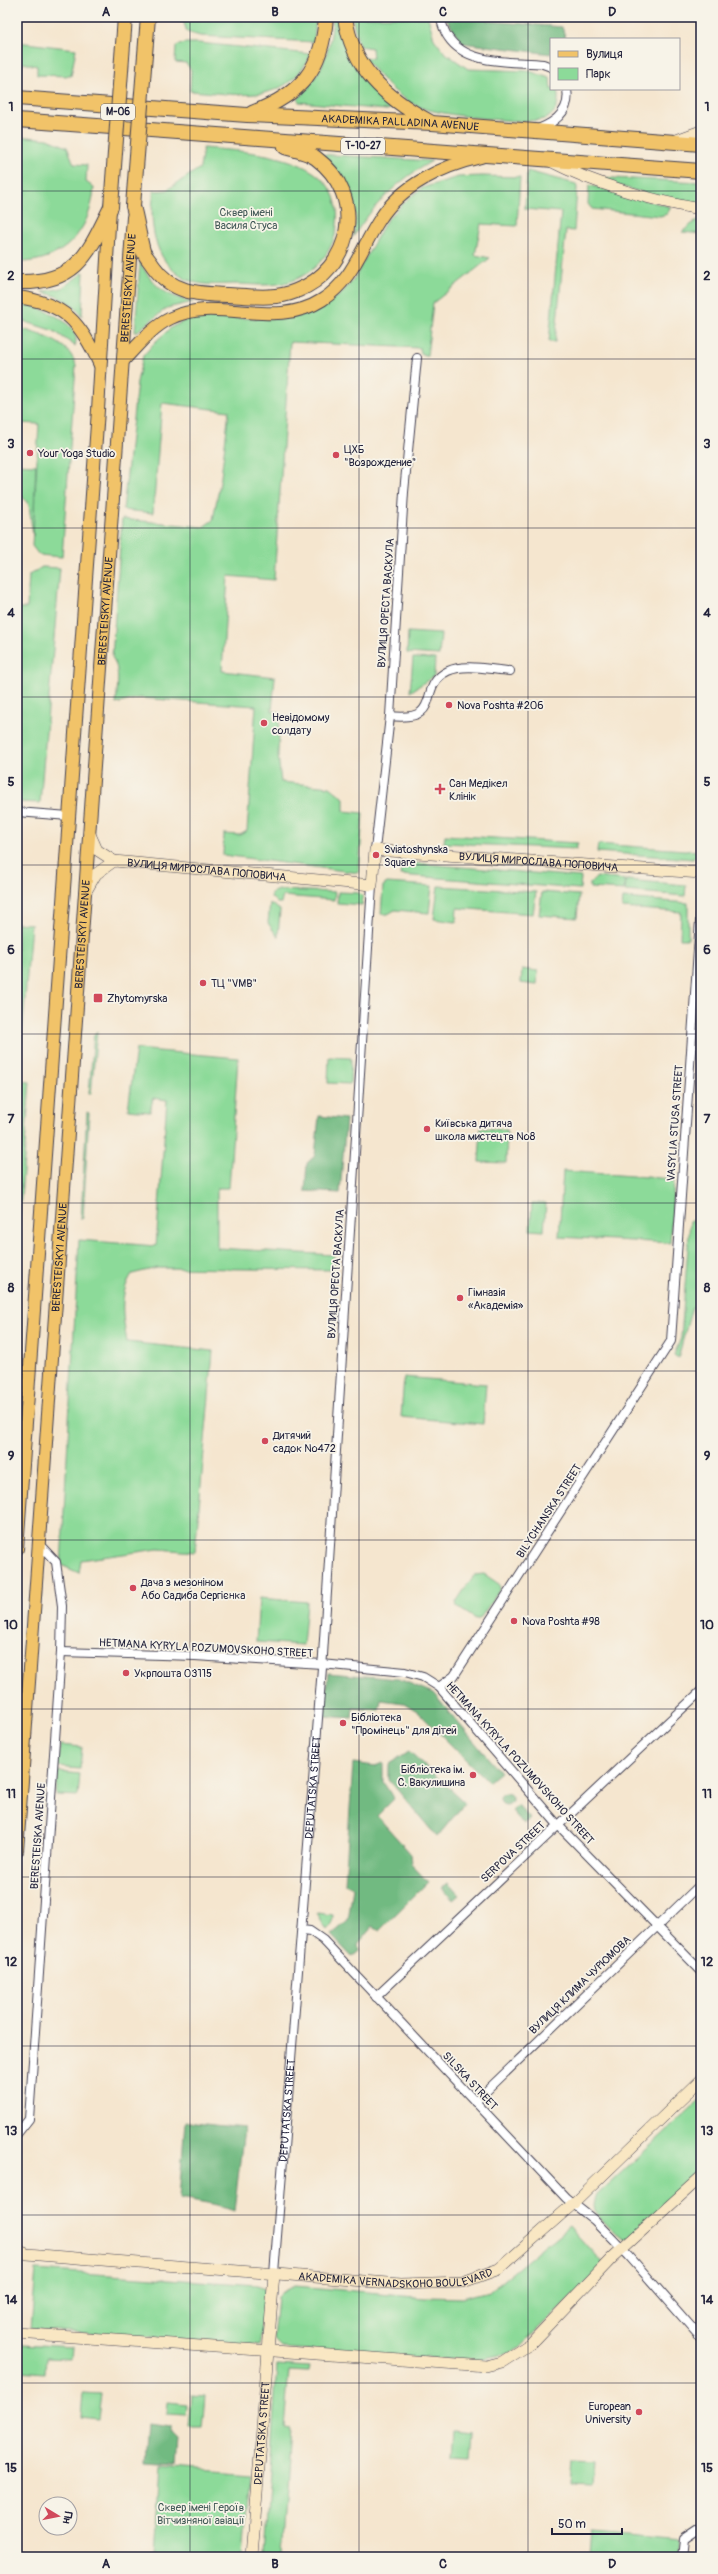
<svg xmlns="http://www.w3.org/2000/svg" width="718" height="2574" font-family="Pangolin,sans-serif">
  <style>
    .green { fill: #8cda99; stroke: #577e6a }
    .forest { fill: #71ba81; stroke: #4a6e5e }
    .lines { fill: none; stroke-linecap: round; stroke-linejoin: round }
    .street-casing { stroke: #423f51; stroke-width: 10 }
    .secondary-casing { stroke: #423f51; stroke-width: 12 }
    .primary-casing { stroke: #423f51; stroke-width: 14 }
    .highway-casing { stroke: #423f51; stroke-width: 16 }
    .street { stroke: #fff; stroke-width: 8 }
    .secondary { stroke: #f9e7c3; stroke-width: 11 }
    .primary { stroke: #f1c369; stroke-width: 12 }
    .highway { stroke: #f1c369; stroke-width: 14 }
    .highway-bridge-casing { stroke: #423f51; stroke-width: 16; stroke-linecap: butt }
    .highway-bridge { stroke: #f1c369; stroke-width: 14 }
    .grid { fill: none; stroke: #22223b; stroke-width: 1; stroke-opacity: 0.55 }
    .poi-dot { fill: #d1495b; stroke: #f7f3e8; stroke-width: 1.5 }
    .labels { text-anchor: middle; dominant-baseline: central; stroke-width: 3.5; stroke-linejoin: round; paint-order: stroke }
    .shield { fill: #f7f3e8; stroke: #62616f; stroke-width: 1 }
    .shield-label { font-size: 10px; font-weight: bold; fill: #22223b }
    .street-label { font-size: 11px; fill: #22223b; stroke: #f7f3e8 }
    .park-label { font-size: 11px; fill: #425957; stroke: #f7f3e8 }
    .poi-label { font-size: 11px; fill: #22223b; stroke: #f7f3e8; text-anchor: start }
    .neatline { fill: none; stroke: #22223b; stroke-width: 1.5 }
    .grid-label { font-size: 13px; text-anchor: middle; font-weight: bold; fill: #22223b }
  </style>
  <rect width="100%" height="100%" fill="#f7f3e8"/>
  <filter id="ink" filterUnits="userSpaceOnUse"><feTurbulence type="fractalNoise" baseFrequency=".025" numOctaves="2"/><feDisplacementMap in="SourceGraphic" scale="8" xChannelSelector="R" yChannelSelector="G"/><feConvolveMatrix kernelMatrix="1 2 1 2 8 2 1 2 1" color-interpolation-filters="sRGB"/></filter>
  <filter id="wash" filterUnits="userSpaceOnUse"><feTurbulence type="fractalNoise" baseFrequency=".012" numOctaves="4" result="noise"/><feDisplacementMap in="SourceGraphic" scale="16" xChannelSelector="R" yChannelSelector="G"/><feGaussianBlur stdDeviation="0.9" result="paint"/><feColorMatrix in="noise" values="0 0 0 0 0 0 0 0 0 0 0 0 0 0 0 0 0 1.4 0 .05"/><feComposite in="paint" operator="in"/></filter>
  <g filter="url(#wash)">
    <rect width="100%" height="100%" fill="#f5e6cf"/>
    <g class="green">
      <polygon points="182,17 316,17 314,42 200,36 187,32"/>
      <path d="M333,17H338C345,53 359,82 389,104L391,108L387,110L299,102L298,99C323,71 330,54 333,17Z"/>
      <path d="M352,17H428L434,39L444,52L468,69L529,71L550,78L551,89H557C560,101 557,115 544,119C526,125 435,115 417,106C394,95 380,76 363,57L373,58L372,48L359,46Z"/>
      <polygon points="17,42 76,49 71,76 37,75 37,66 23,63 20,72 17,71"/>
      <path d="M185,43H199L311,54C285,107 240,94 190,91L191,70L186,63L175,62L176,46Z"/>
      <path d="M17,136L48,139L67,147L74,164L87,165L86,182L94,187C91,231 63,263 17,262Z"/>
      <path d="M203,148C251,152 345,154 337,225C335,245 322,264 306,274C284,288 263,285 238,284C224,284 207,286 193,282C155,269 148,226 154,191L167,190L200,168Z"/>
      <path d="M315,154L432,161C399,179 373,205 353,237C363,196 342,179 315,154Z"/>
      <polygon points="527,171 576,184 577,188 574,231 566,230 555,342 549,342 561,212 525,209"/>
      <path d="M482,176L520,177L517,226L481,224L475,255L490,258L433,303L427,356L421,353L420,348L290,342L274,580L228,576L222,671L275,677L272,711L280,712L278,755L281,782L330,787L344,798V811L363,813L359,873L223,855L224,834L240,835L247,831L256,706L139,698L116,704C117,690 121,669 112,657L122,519L203,527L213,520L221,477L229,411L162,403L153,513L123,510L137,382L143,356L156,341L172,327L193,317L284,319L325,304L340,295L354,279L386,221L409,198L422,188L458,177Z"/>
      <polygon points="590,177 701,182 701,204 663,199"/>
      <polygon points="589,185 671,207 667,214 660,216 592,209 588,204"/>
      <polygon points="697,220 701,220 701,234 682,232"/>
      <path d="M140,262C153,287 166,296 193,302L167,308L135,333Z"/>
      <path d="M84,272L82,316C72,302 59,296 42,292L62,288Z"/>
      <path d="M17,303C34,304 84,322 75,346L54,331L17,319Z"/>
      <path d="M17,327C39,335 68,340 76,365L62,557L39,555L32,546L39,424L17,423Z"/>
      <polygon points="17,464 36,465 33,536 29,505 17,490"/>
      <polygon points="42,567 60,568 40,803 17,802 17,608 27,608 29,575"/>
      <polygon points="408,632 441,634 439,655 407,653"/>
      <polygon points="413,658 435,659 434,676 410,692"/>
      <polygon points="445,835 578,843 576,849 444,843"/>
      <polygon points="598,844 699,851 693,859 597,852"/>
      <polygon points="402,862 581,877 580,889 400,875"/>
      <polygon points="597,877 625,880 624,890 590,888 590,883"/>
      <polygon points="626,880 686,885 685,896 625,891"/>
      <polygon points="387,883 432,886 429,913 395,910 388,914 381,914 383,886"/>
      <polygon points="438,886 536,892 533,914 457,908 456,922 434,919"/>
      <polygon points="278,890 335,892 334,900 283,896 281,903 277,903 271,897 271,893"/>
      <polygon points="338,892 359,893 363,897 362,905 337,903"/>
      <polygon points="542,892 579,895 577,918 539,915"/>
      <polygon points="623,898 688,903 688,939 680,939 681,912 622,908"/>
      <polygon points="270,903 280,910 278,937 268,923"/>
      <polygon points="17,923 31,924 21,1050 17,1050"/>
      <polygon points="522,969 538,971 537,985 521,983"/>
      <polygon points="97,1031 91,1094 89,1093 94,1034"/>
      <path d="M136,1049L238,1058L229,1188H217V1248L334,1255V1270L157,1268L132,1274C118,1295 123,1319 127,1342L213,1351L195,1552L158,1549L81,1560L79,1573L61,1565L79,1240L156,1246L167,1100L153,1098L150,1112L128,1110Z"/>
      <polygon points="329,1057 351,1058 350,1084 328,1083"/>
      <polygon points="21,1081 30,1082 17,1248 17,1119"/>
      <polygon points="87,1112 89,1113 83,1218 81,1219"/>
      <polygon points="481,1128 507,1130 506,1163 479,1162"/>
      <polygon points="563,1171 674,1179 670,1243 559,1237"/>
      <polygon points="532,1203 546,1203 544,1231 530,1230"/>
      <polygon points="690,1221 701,1221 701,1308 692,1307 678,1358 674,1355 681,1338"/>
      <polygon points="404,1377 486,1384 483,1424 401,1417"/>
      <polygon points="484,1574 499,1584 500,1589 481,1617 476,1619 457,1607 456,1602 474,1575"/>
      <polygon points="259,1598 307,1602 303,1645 256,1642"/>
      <polygon points="60,1745 82,1747 80,1769 58,1767"/>
      <polygon points="58,1772 80,1774 78,1796 56,1795"/>
      <polygon points="317,1913 333,1915 332,1924 327,1930"/>
      <path d="M701,2099V2175L627,2241C618,2238 599,2219 595,2211C593,2205 595,2200 597,2195Z"/>
      <polygon points="569,2226 604,2265 519,2347 500,2356 474,2361 282,2348 273,2339 277,2297 281,2293 295,2286 426,2297 462,2298 490,2291"/>
      <polygon points="36,2270 257,2285 266,2288 260,2342 259,2346 31,2329"/>
      <polygon points="22,2344 72,2347 71,2359 46,2358 45,2373 21,2371"/>
      <polygon points="277,2365 310,2367 309,2372 289,2371 284,2427 290,2428 281,2557 264,2557"/>
      <polygon points="83,2393 101,2394 98,2419 81,2417"/>
      <polygon points="192,2395 205,2396 202,2427 189,2427"/>
      <polygon points="167,2402 187,2404 186,2415 166,2414"/>
      <polygon points="453,2431 472,2433 470,2461 451,2460"/>
      <polygon points="573,2461 595,2462 593,2486 571,2485"/>
      <polygon points="160,2467 250,2474 243,2557 154,2557"/>
      <polygon points="592,2531 681,2539 679,2557 590,2557"/>
      <polygon points="17,2552 49,2555 49,2557 17,2557"/>
    </g>
    <g class="forest">
      <polygon points="445,17 487,17 487,21 562,27 566,39 551,39 551,54 462,43"/>
      <polygon points="319,1116 346,1119 340,1193 305,1191 307,1163 315,1156"/>
      <polygon points="328,1673 399,1679 433,1693 500,1772 488,1782 417,1711 404,1703 381,1700 379,1710 353,1708 352,1718 324,1716"/>
      <polygon points="409,1751 465,1803 437,1837 389,1780 389,1764"/>
      <polygon points="353,1763 375,1766 383,1763 383,1782 394,1799 377,1816 410,1853 411,1864 428,1882 380,1930 373,1926 358,1944 359,1951 352,1957 331,1935 348,1921 353,1888 345,1884"/>
      <circle cx="506" cy="1799" r="6"/>
      <polygon points="518,1805 530,1819 524,1824 512,1811"/>
      <polygon points="448,1883 459,1895 453,1900 442,1888"/>
      <polygon points="185,2122 244,2128 234,2211 217,2205 179,2198"/>
      <polygon points="148,2424 172,2427 172,2434 178,2440 176,2466 145,2464"/>
    </g>
  </g>
  <g filter="url(#ink)">
    <g class="lines">
      <defs>
        <g id="street">
          <path d="M440,17C442,23 444,32 448,37C467,66 513,61 543,64L551,67"/>
          <path d="M538,129C556,122 571,110 567,89"/>
          <path d="M390,716C446,722 415,687 448,671C465,663 492,670 510,671"/>
          <polyline points="17,812 69,816"/>
          <polyline points="375,850 390,716 404,492 417,358"/>
          <polyline points="61,1652 195,1656 322,1664 405,1672 423,1677 439,1687 558,1825 701,1971"/>
          <polyline points="439,1687 454,1676 671,1341 701,906"/>
          <polyline points="302,1930 310,1931 323,1940 566,2198 594,2220 629,2256 701,2338"/>
          <polyline points="376,1997 701,1691"/>
          <polyline points="475,2102 701,1884"/>
          <polyline points="17,2134 29,2119 61,1652 62,1606 56,1562 38,1543"/>
          <path id="s1" d="M274,2274L323,1655L372,885"/>
          <polyline points="681,2557 683,2539 701,2527"/>
        </g>
        <g id="secondary">
          <polyline points="674,141 701,131"/>
          <path d="M552,162C592,183 656,202 701,209"/>
          <path id="s2" d="M89,832L97,850L114,861L372,885L375,850L701,873"/>
          <polyline points="85,893 96,874 114,861"/>
          <path id="s3" d="M17,2250L27,2254L401,2284L463,2282L499,2269L574,2203L701,2080"/>
          <polyline points="17,2333 486,2366 502,2362 530,2344 612,2258 701,2177"/>
          <path id="s4" d="M252,2557L274,2274"/>
        </g>
        <g id="primary">
          <path d="M17,297C65,303 81,323 100,365"/>
          <path d="M124,360C138,345 152,327 171,318C217,295 274,331 322,300C353,280 361,248 380,219C402,185 442,166 481,157"/>
          <polyline points="17,1549 98,410 110,209"/>
          <path id="s5" d="M17,1851L133,217"/>
        </g>
        <g id="highway">
          <path d="M345,17C352,68 386,98 430,122"/>
          <path id="s6" d="M17,98L247,115L432,123L701,144"/>
          <path d="M252,113C301,94 322,70 326,17"/>
          <polyline points="17,120 701,171"/>
          <path d="M133,206C137,221 139,236 143,251C145,256 150,261 153,266C172,293 196,294 227,295C250,296 274,300 296,291C353,269 367,196 316,158C308,152 295,150 285,147"/>
          <path d="M17,282C77,284 88,254 111,207"/>
        </g>
      </defs>
      <use href="#street" class="street-casing"/>
      <use href="#secondary" class="secondary-casing"/>
      <use href="#primary" class="primary-casing"/>
      <use href="#highway" class="highway-casing"/>
      <use href="#street" class="street"/>
      <use href="#secondary" class="secondary"/>
      <use href="#primary" class="primary"/>
      <use href="#highway" class="highway"/>
      <defs>
        <g id="highway-bridge">
          <polyline points="133,206 148,17"/>
          <polyline points="111,207 125,17"/>
        </g>
      </defs>
      <use href="#highway-bridge" class="highway-bridge-casing"/>
      <use href="#highway-bridge" class="highway-bridge"/>
    </g>
  </g>
  <path class="grid" d="M190,17V2557M359,17V2557M528,17V2557M17,191H701M17,359H701M17,528H701M17,697H701M17,865H701M17,1034H701M17,1203H701M17,1371H701M17,1540H701M17,1709H701M17,1877H701M17,2046H701M17,2215H701M17,2383H701"/>
  <g class="poi-dot">
    <circle cx="30" cy="453" r="4"/>
    <circle cx="336" cy="455" r="4"/>
    <circle cx="449" cy="705" r="4"/>
    <circle cx="264" cy="723" r="4"/>
    <path d="M438 783h4v4h4v4h-4v4h-4v-4h-4v-4h4z"/>
    <circle cx="376" cy="855" r="4"/>
    <circle cx="203" cy="983" r="4"/>
    <rect x="93" y="993" width="10" height="10" rx="2"/>
    <circle cx="427" cy="1129" r="4"/>
    <circle cx="460" cy="1298" r="4"/>
    <circle cx="265" cy="1441" r="4"/>
    <circle cx="133" cy="1588" r="4"/>
    <circle cx="514" cy="1621" r="4"/>
    <circle cx="126" cy="1673" r="4"/>
    <circle cx="343" cy="1723" r="4"/>
    <circle cx="473" cy="1775" r="4"/>
    <circle cx="639" cy="2412" r="4"/>
  </g>
  <g class="labels">
    <g class="shield">
      <rect x="101" y="104" width="34" height="16" rx="3"/>
      <rect x="341" y="138" width="44" height="16" rx="3"/>
    </g>
    <g class="shield-label">
      <text x="118" y="112">М-06</text>
      <text x="363" y="146">Т-10-27</text>
    </g>
    <g class="street-label">
      <text stroke="none"><textPath href="#s6" startOffset="384">AKADEMIKA PALLADINA AVENUE</textPath></text>
      <text stroke="none"><textPath href="#s5" startOffset="1567">BERESTEISKYI AVENUE</textPath></text>
      <text transform="translate(386 603) rotate(-86)">ВУЛИЦЯ ОРЕСТА ВАСКУЛА</text>
      <text stroke="none"><textPath href="#s5" startOffset="1243">BERESTEISKYI AVENUE</textPath></text>
      <text stroke="none"><textPath href="#s2" startOffset="498">ВУЛИЦЯ МИРОСЛАВА ПОПОВИЧА</textPath></text>
      <text stroke="none"><textPath href="#s2" startOffset="133">ВУЛИЦЯ МИРОСЛАВА ПОПОВИЧА</textPath></text>
      <text stroke="none"><textPath href="#s5" startOffset="919">BERESTEISKYI AVENUE</textPath></text>
      <text transform="translate(675 1123) rotate(-86)">VASYLIA STUSA STREET</text>
      <text stroke="none"><textPath href="#s5" startOffset="595">BERESTEISKYI AVENUE</textPath></text>
      <text transform="translate(336 1274) rotate(-86)">ВУЛИЦЯ ОРЕСТА ВАСКУЛА</text>
      <text transform="translate(549 1511) rotate(-57)">BILYCHANSKA STREET</text>
      <text transform="translate(206 1648) rotate(3)">HETMANA KYRYLA POZUMOVSKOHO STREET</text>
      <text transform="translate(520 1763) rotate(48)">HETMANA KYRYLA POZUMOVSKOHO STREET</text>
      <text stroke="none"><textPath href="#s1" startOffset="488">DEPUTATSKA STREET</textPath></text>
      <text transform="translate(38 1836) rotate(-86)">BERESTEISKA AVENUE</text>
      <text transform="translate(513 1852) rotate(-43)">SERPOVA STREET</text>
      <text transform="translate(580 1985) rotate(-44)">ВУЛИЦЯ КЛИМА ЧУРЮМОВА</text>
      <text transform="translate(470 2081) rotate(47)">SILSKA STREET</text>
      <text stroke="none"><textPath href="#s1" startOffset="164">DEPUTATSKA STREET</textPath></text>
      <text stroke="none"><textPath href="#s3" startOffset="381">AKADEMIKA VERNADSKOHO BOULEVARD</textPath></text>
      <text stroke="none"><textPath href="#s4" startOffset="124">DEPUTATSKA STREET</textPath></text>
    </g>
    <g class="park-label">
      <text x="246" y="212">Сквер імені<tspan x="246" dy="13">Василя Стуса</tspan></text>
      <text x="201" y="2507">Сквер імені Героїв<tspan x="201" dy="13">Вітчизняної авіації</tspan></text>
    </g>
    <g class="poi-label">
      <text x="344" y="449">ЦХБ<tspan x="344" dy="13">"Возрождение"</tspan></text>
      <text x="38" y="453">Your Yoga Studio</text>
      <text x="457" y="705">Nova Poshta #206</text>
      <text x="272" y="717">Невідомому<tspan x="272" dy="13">солдату</tspan></text>
      <text x="449" y="783">Сан Медікел<tspan x="449" dy="13">Клінік</tspan></text>
      <text x="384" y="849">Sviatoshynska<tspan x="384" dy="13">Square</tspan></text>
      <text x="211" y="983">ТЦ "VMB"</text>
      <text x="107" y="998">Zhytomyrska</text>
      <text x="435" y="1123">Київська дитяча<tspan x="435" dy="13">школа мистецтв №8</tspan></text>
      <text x="468" y="1292">Гімназія<tspan x="468" dy="13">«Академія»</tspan></text>
      <text x="273" y="1435">Дитячий<tspan x="273" dy="13">садок №472</tspan></text>
      <text x="141" y="1582">Дача з мезоніном<tspan x="141" dy="13">Або Садиба Сергієнка</tspan></text>
      <text x="522" y="1621">Nova Poshta #98</text>
      <text x="134" y="1673">Укрпошта 03115</text>
      <text x="351" y="1717">Бібліотека<tspan x="351" dy="13">"Промінець" для дітей</tspan></text>
      <text x="465" y="1769" text-anchor="end">Бібліотека ім.<tspan x="465" dy="13">С. Вакулишина</tspan></text>
      <text x="631" y="2406" text-anchor="end">European<tspan x="631" dy="13">University</tspan></text>
    </g>
  </g>
  <rect width="718" height="2574" fill="none" stroke="#f7f3e8" stroke-width="44"/>
  <rect x="550" y="38" width="130" height="52" fill="#f7f3e8" stroke="#a29fa3"/>
  <rect x="558" y="51" width="20" height="6" fill="#f1c369" stroke="#a29fa3"/>
  <text x="586" y="58" font-size="12" fill="#22223b">Вулиця</text>
  <rect x="558" y="68" width="20" height="12" fill="#8cda99" stroke="#a29fa3"/>
  <text x="586" y="78" font-size="12" fill="#22223b">Парк</text>
  <g transform="translate(58 2516) rotate(100)"><circle r="19" fill="#f7f3e8" stroke="#a29fa3"/>
  <path d="M0-3L7 15L0 10L-7 15Z" fill="#d1495b"/>
  <text y="-6" font-size="11" font-weight="bold" text-anchor="middle" fill="#22223b">Пн</text>
  </g>
  <path d="M552 2528v6h70v-6" fill="none" stroke="#22223b" stroke-width="2"/>
  <text x="558" y="2528" font-size="12" fill="#22223b" stroke="#f7f3e8" stroke-width="3" paint-order="stroke">50 m</text>
  <rect x="22" y="22" width="674" height="2530" class="neatline"/>
  <g class="grid-label">
    <text x="106" y="16">A</text>
    <text x="275" y="16">B</text>
    <text x="443" y="16">C</text>
    <text x="612" y="16">D</text>
    <text x="11" y="111">1</text>
    <text x="707" y="111">1</text>
    <text x="11" y="280">2</text>
    <text x="707" y="280">2</text>
    <text x="11" y="448">3</text>
    <text x="707" y="448">3</text>
    <text x="11" y="617">4</text>
    <text x="707" y="617">4</text>
    <text x="11" y="786">5</text>
    <text x="707" y="786">5</text>
    <text x="11" y="954">6</text>
    <text x="707" y="954">6</text>
    <text x="11" y="1123">7</text>
    <text x="707" y="1123">7</text>
    <text x="11" y="1292">8</text>
    <text x="707" y="1292">8</text>
    <text x="11" y="1460">9</text>
    <text x="707" y="1460">9</text>
    <text x="11" y="1629">10</text>
    <text x="707" y="1629">10</text>
    <text x="11" y="1798">11</text>
    <text x="707" y="1798">11</text>
    <text x="11" y="1966">12</text>
    <text x="707" y="1966">12</text>
    <text x="11" y="2135">13</text>
    <text x="707" y="2135">13</text>
    <text x="11" y="2304">14</text>
    <text x="707" y="2304">14</text>
    <text x="11" y="2472">15</text>
    <text x="707" y="2472">15</text>
    <text x="106" y="2568">A</text>
    <text x="275" y="2568">B</text>
    <text x="443" y="2568">C</text>
    <text x="612" y="2568">D</text>
  </g>
</svg>
